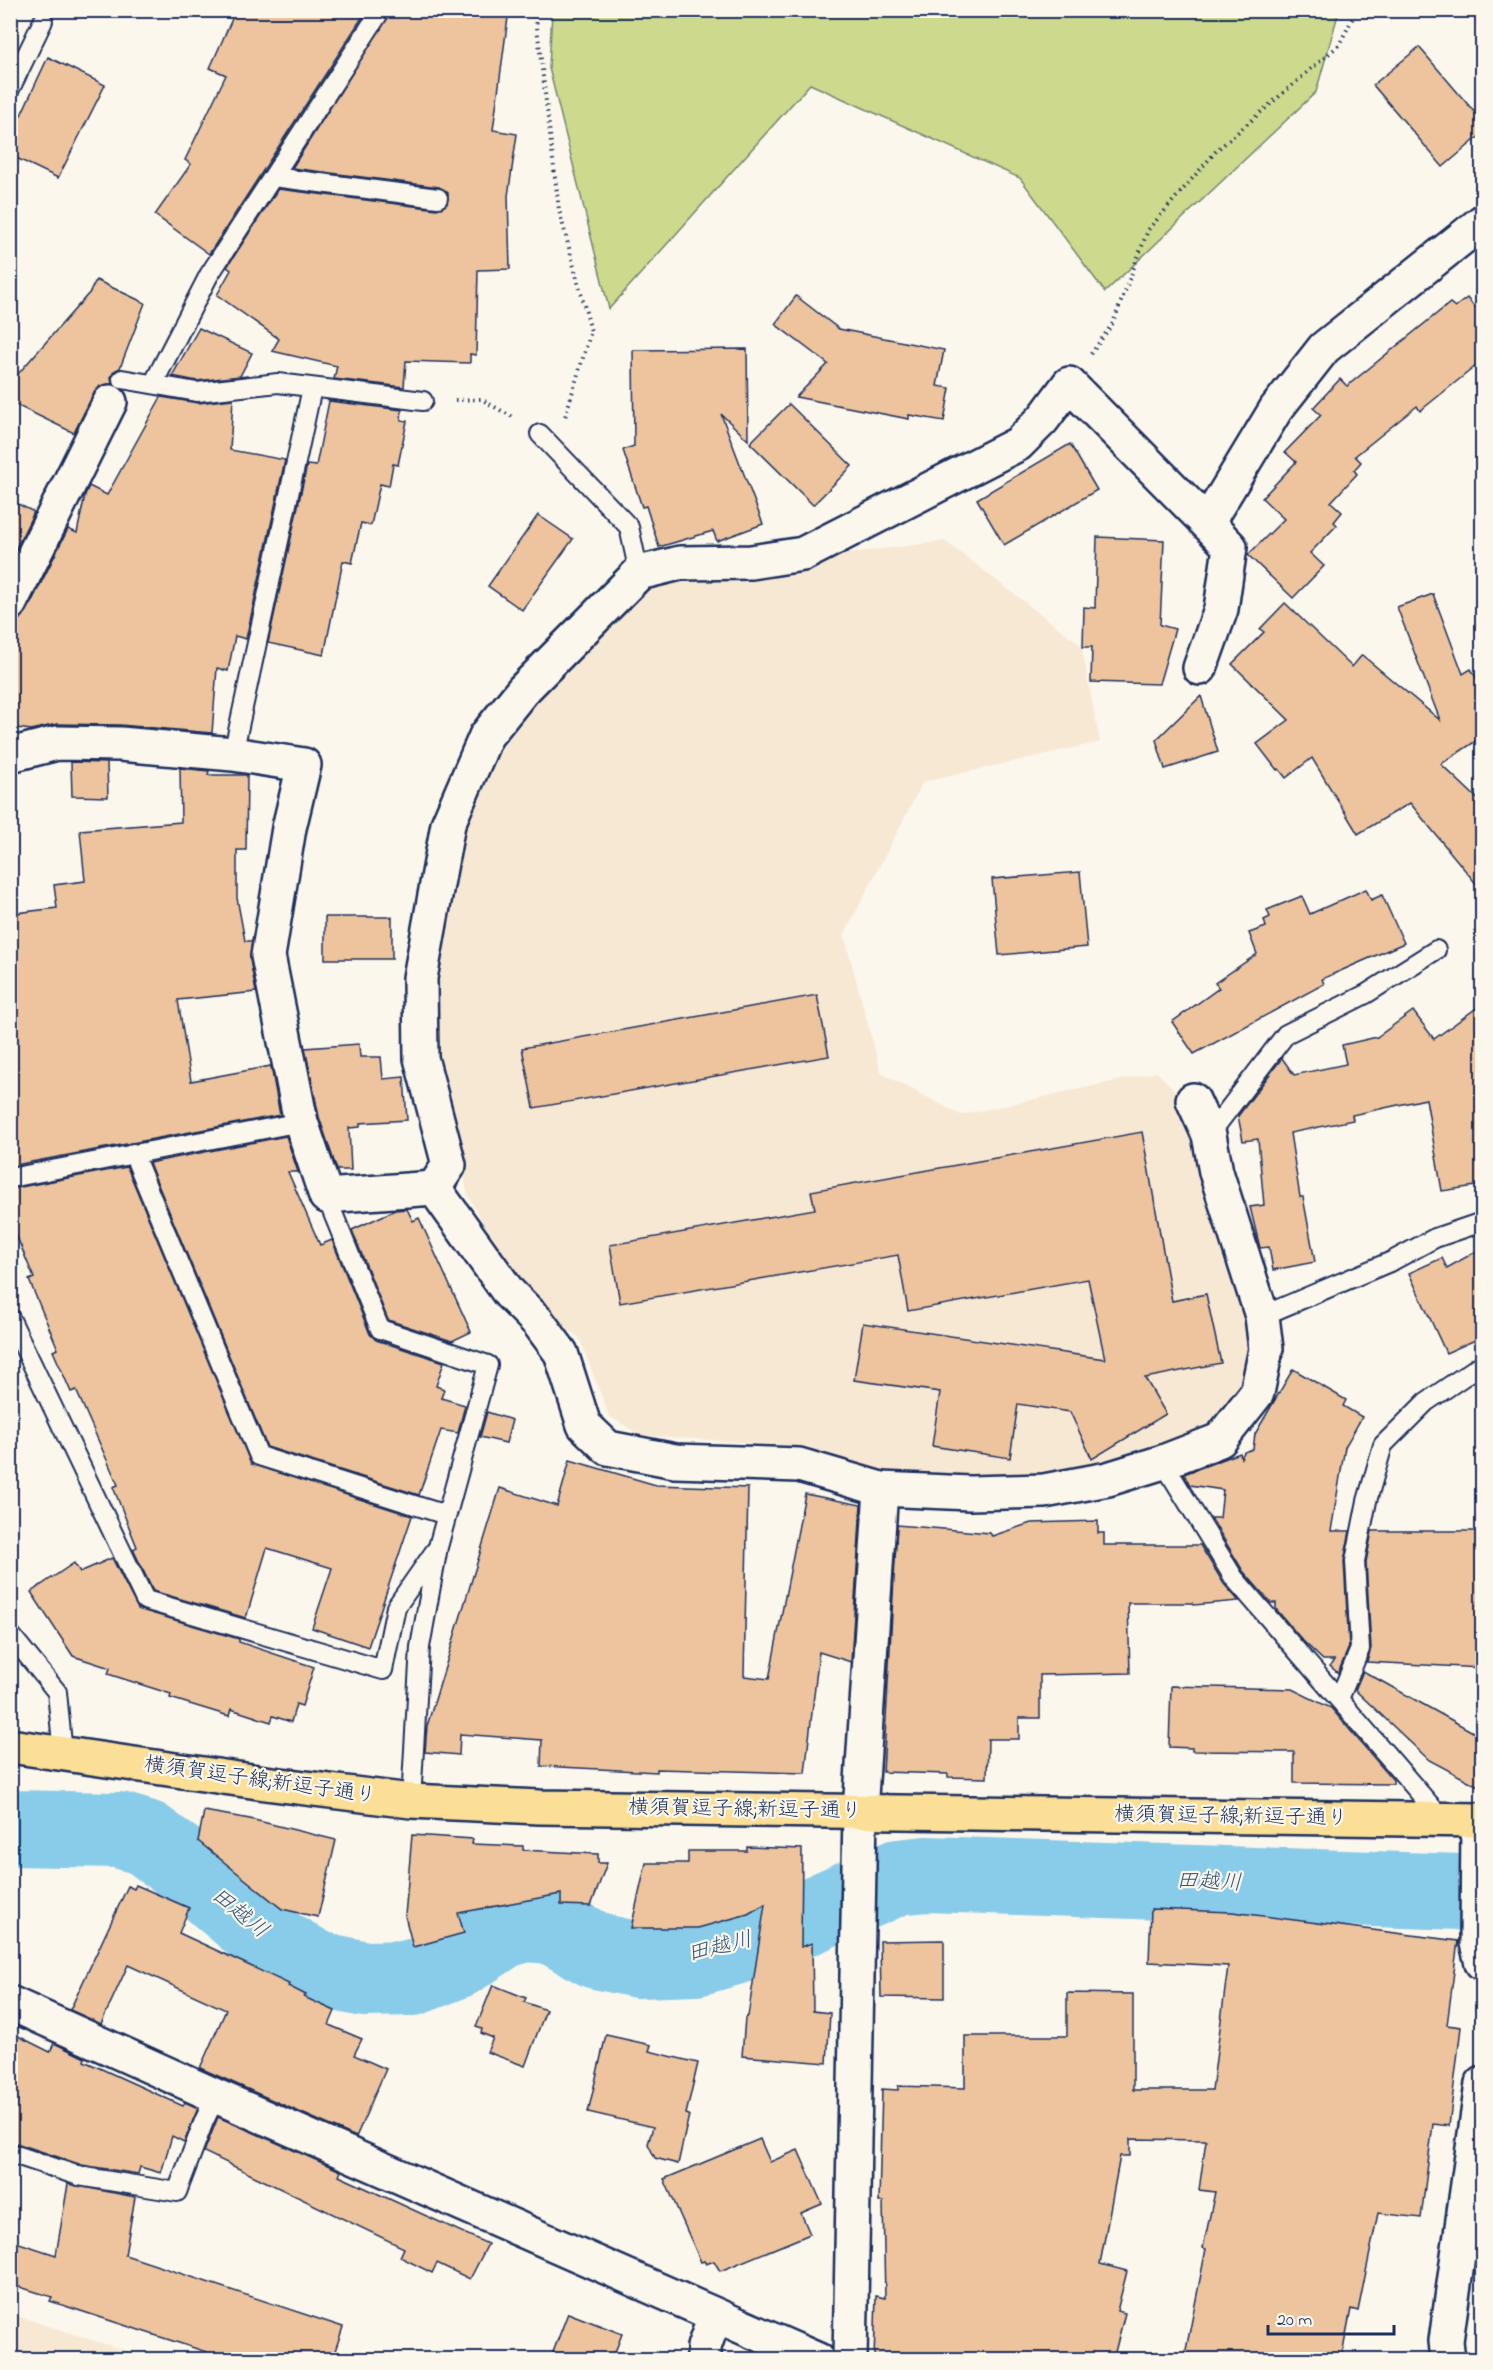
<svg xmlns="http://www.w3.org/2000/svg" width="1493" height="2370" font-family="'Indie Flower','Klee One',sans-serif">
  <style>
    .built { fill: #f7e8d4 }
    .green { fill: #cdd98c; stroke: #748475; stroke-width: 1.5 }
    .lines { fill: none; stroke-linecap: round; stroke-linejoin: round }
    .river { stroke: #89ccea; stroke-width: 76 }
    .building { fill: #edc49d; stroke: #1b2f5e; stroke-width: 1.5 }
    .lane-casing { stroke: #1b2f5e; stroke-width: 22 }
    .street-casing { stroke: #1b2f5e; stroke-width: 38 }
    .secondary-casing { stroke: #1b2f5e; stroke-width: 38 }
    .primary-casing { stroke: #1b2f5e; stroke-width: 38 }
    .path { stroke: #1b2f5e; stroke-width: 4; stroke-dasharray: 1.5 4.5; stroke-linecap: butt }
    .lane { stroke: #fbf7ec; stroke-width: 18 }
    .street { stroke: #fbf7ec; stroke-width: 33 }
    .secondary { stroke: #fbf7ec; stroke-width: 33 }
    .primary { stroke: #fbdf96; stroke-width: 33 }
    .labels { text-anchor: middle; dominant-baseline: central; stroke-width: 4.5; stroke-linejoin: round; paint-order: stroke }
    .street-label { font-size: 21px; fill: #1b2f5e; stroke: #fbf7ec }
    .water-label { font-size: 22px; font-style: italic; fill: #365681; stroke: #fbf7ec }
  </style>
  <rect width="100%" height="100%" fill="#fbf7ec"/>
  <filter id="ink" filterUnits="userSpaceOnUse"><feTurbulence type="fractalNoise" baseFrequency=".0167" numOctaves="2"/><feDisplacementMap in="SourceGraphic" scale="12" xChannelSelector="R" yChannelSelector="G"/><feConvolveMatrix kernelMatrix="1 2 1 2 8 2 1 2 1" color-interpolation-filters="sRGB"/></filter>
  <g filter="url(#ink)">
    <g class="built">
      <polygon points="945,541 1081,645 1100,742 923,782 844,935 881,1073 961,1115 1157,1072 1186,1102 1254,1311 1245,1388 1196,1435 1108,1467 978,1482 887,1476 837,1463 809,1447 640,1435 609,1416 579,1337 529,1304 468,1196 425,981 454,837 532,696 630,593 664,577"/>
      <polygon points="10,2314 11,2314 151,2359 11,2359"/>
    </g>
    <polygon class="green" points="552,11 552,10 1339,11 1316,92 1105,292 1020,178 810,84 609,309 549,68"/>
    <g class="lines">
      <polyline class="river" points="10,1828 119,1830 146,1838 176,1860 276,1945 317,1969 365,1979 412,1978 458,1960 504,1930 526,1924 552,1926 597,1951 639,1960 696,1958 749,1943 898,1877 926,1874 1462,1892 1482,1900"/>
    </g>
    <g class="building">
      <polygon points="236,10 367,10 209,254 155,215 191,164 185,160 226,75 210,68"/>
      <polygon points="392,10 509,10 493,130 517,134 508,196 510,269 478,270 476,355 470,354 470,363 406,361 404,387 334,379 337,366 272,351 279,339 217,295 231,270 227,267 278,189 437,209 447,204 448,193 439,187 292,168"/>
      <polygon points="1419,47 1482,121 1482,134 1443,167 1373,85"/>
      <polygon points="48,57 105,85 58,178 10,155 10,110 21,115"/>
      <polygon points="96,280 145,303 120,368 114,371 111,377 112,384 100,386 94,393 74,433 10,402 10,383 90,292"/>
      <polygon points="796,296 839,329 944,350 937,386 950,388 944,421 909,415 909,419 796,397 828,364 775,324"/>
      <polygon points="1467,298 1482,316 1482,361 1420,411 1417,406 1355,456 1361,462 1354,470 1357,474 1331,502 1342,512 1334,522 1337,525 1310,553 1324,566 1293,598 1248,555 1284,519 1262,498 1296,462 1285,452 1321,415 1313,408 1340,379 1347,386 1450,303 1455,307"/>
      <polygon points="199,328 252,353 240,376 197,381 172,376"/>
      <polygon points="747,349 748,440 721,414 763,524 717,541 713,531 659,547 646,506 642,507 623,450 634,446 633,350"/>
      <polygon points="161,397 198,403 233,399 230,450 285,460 246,639 235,636 228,671 217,668 212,733 120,725 57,724 31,730 10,727 10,622 20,619 27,611 68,529 77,533 85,495 89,486 107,495"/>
      <polygon points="329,401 402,410 401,420 407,421 398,465 393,464 389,486 380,484 371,525 361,523 352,563 343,561 324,655 268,643 307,465 316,466"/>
      <polygon points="789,404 852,466 813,505 750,443"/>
      <polygon points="1070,444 1097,490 1004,545 977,499"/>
      <polygon points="10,500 34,512 10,560"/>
      <polygon points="538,515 573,539 522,610 488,586"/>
      <polygon points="1097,537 1164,540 1160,625 1175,629 1159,684 1091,682 1092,647 1083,647 1084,607 1095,608"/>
      <polygon points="1433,594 1463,674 1471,669 1482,687 1482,737 1441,764 1482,803 1482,891 1410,803 1358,834 1312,758 1286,778 1279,769 1277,770 1257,744 1289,720 1232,664 1264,632 1260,629 1285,603 1352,667 1362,655 1440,720 1397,607"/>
      <polygon points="1201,696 1218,752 1165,769 1156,740"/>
      <polygon points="71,762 107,763 108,797 72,796"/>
      <polygon points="180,768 209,771 208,775 247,775 246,850 237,850 237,898 245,941 252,941 250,959 256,992 178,1000 191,1081 271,1066 280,1115 10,1166 10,917 17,916 16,913 57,908 54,885 85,881 80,830 181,822"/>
      <polygon points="1080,872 1087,947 999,955 992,879"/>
      <polygon points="1366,889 1371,900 1382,895 1404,943 1322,979 1324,984 1194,1054 1172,1022 1219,988 1215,983 1257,954 1249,933 1266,927 1264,920 1270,917 1267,910 1302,896 1310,914"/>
      <rect x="325" y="917" width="67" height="42"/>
      <polygon points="817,995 829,1056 534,1108 522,1048"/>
      <polygon points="1482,1004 1482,1185 1442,1191 1426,1099 1352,1115 1353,1120 1290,1133 1300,1197 1303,1197 1315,1262 1273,1270 1269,1247 1260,1248 1250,1207 1264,1205 1258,1139 1243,1141 1238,1116 1282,1058 1294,1075 1346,1064 1342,1045 1377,1037 1413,1011 1434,1039"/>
      <polygon points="359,1044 360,1057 381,1057 383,1079 404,1077 407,1120 360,1123 360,1127 349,1128 351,1170 337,1170 319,1117 305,1048"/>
      <polygon points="1142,1132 1172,1301 1206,1294 1221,1363 1145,1378 1166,1414 1092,1459 1070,1412 1018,1404 1010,1458 932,1446 940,1392 854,1380 863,1323 1105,1359 1088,1279 908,1311 898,1255 620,1303 610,1245 815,1209 811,1191"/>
      <polygon points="286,1136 298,1172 288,1172 320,1245 332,1240 370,1334 376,1340 444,1362 436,1386 444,1389 441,1398 465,1405 458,1433 441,1430 419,1495 267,1447 149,1163"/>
      <polygon points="127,1167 251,1464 412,1516 368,1647 312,1628 332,1568 267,1548 246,1618 153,1591 133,1549 137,1547 113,1487 118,1485 76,1390 71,1392 53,1351 58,1349 29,1280 34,1278 10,1220 10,1189"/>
      <polygon points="407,1209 413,1221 419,1218 471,1332 452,1341 388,1320 352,1230 395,1210"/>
      <polygon points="1482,1248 1482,1337 1446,1353 1409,1273 1442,1258 1447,1268"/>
      <polygon points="1293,1369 1346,1400 1343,1406 1362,1417 1345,1447 1331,1531 1350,1531 1344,1561 1349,1647 1338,1673 1330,1666 1334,1660 1323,1660 1302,1640 1276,1609 1276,1603 1271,1603 1243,1571 1211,1518 1220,1518 1223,1490 1190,1485 1184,1474 1240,1453 1241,1458 1244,1452 1253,1449 1255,1434"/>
      <polygon points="487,1412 512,1420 506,1443 480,1437"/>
      <polygon points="570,1460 656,1485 748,1488 744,1676 769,1679 805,1494 861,1505 851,1662 819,1652 805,1773 657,1769 657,1772 541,1766 542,1740 460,1734 459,1755 425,1752 427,1726 500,1488 557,1506"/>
      <polygon points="1098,1521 1098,1533 1104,1533 1104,1545 1200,1545 1224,1584 1239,1601 1194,1605 1193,1603 1128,1603 1130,1673 1040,1675 1040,1718 1019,1718 1019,1739 988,1739 987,1778 948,1777 948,1774 883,1772 897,1525 990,1533 992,1536 1031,1523"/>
      <polygon points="1372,1531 1482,1531 1482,1668 1367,1662 1371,1648 1366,1562"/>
      <polygon points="112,1558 138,1609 239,1639 239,1642 314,1667 302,1706 296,1704 291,1722 273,1716 271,1722 231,1709 229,1716 170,1698 171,1694 108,1674 110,1668 73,1656 31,1592 74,1563 80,1572"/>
      <polygon points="1363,1671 1482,1737 1482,1788 1429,1760 1355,1690"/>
      <polygon points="1171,1686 1292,1689 1331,1708 1393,1780 1393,1784 1294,1783 1294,1752 1192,1751 1192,1748 1169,1747"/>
      <polygon points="204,1811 250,1819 336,1840 318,1917 282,1909 198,1841"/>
      <polygon points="412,1835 473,1839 472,1844 523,1846 523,1850 598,1854 598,1863 607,1863 591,1906 561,1905 561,1894 458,1913 464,1933 413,1947 405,1916"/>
      <polygon points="747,1847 802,1849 801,1947 812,1943 813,2011 830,2013 827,2063 742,2056 745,2018 748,2016 765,1904 748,1914 698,1928 631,1928 646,1863 688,1863 688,1851 747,1851"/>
      <polygon points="136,1885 189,1908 179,1933 289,1984 288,1986 306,1995 304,1997 335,2011 329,2025 362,2039 354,2055 386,2069 356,2137 200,2068 226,2010 128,1965 101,2024 70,2010 128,1886 134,1889"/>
      <polygon points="1151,1909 1232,1912 1458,1941 1447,2025 1461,2027 1449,2126 1433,2124 1421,2218 1378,2213 1358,2311 1351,2309 1341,2360 1184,2360 1206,2249 1203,2248 1215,2192 1199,2190 1206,2140 1130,2139 1130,2156 1120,2156 1100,2264 1127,2271 1117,2311 1125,2313 1113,2360 874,2360 876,2296 885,2298 883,2202 879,2202 882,2089 898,2090 898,2086 965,2088 965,2036 1067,2036 1067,1993 1133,1994 1133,2090 1212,2090 1228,1966 1149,1962"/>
      <polygon points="944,1940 944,1998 881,1997 880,1941"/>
      <polygon points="493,1985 526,1998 524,2002 546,2010 525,2066 487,2052 493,2038 481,2033 482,2029 476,2027"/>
      <polygon points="10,2032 50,2052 54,2043 85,2058 84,2061 183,2106 185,2102 198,2108 184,2142 172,2136 161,2173 140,2167 138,2174 82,2165 10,2141"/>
      <polygon points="606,2035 651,2045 649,2051 698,2063 686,2114 689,2115 678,2164 655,2158 648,2144 653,2127 588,2112"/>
      <polygon points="218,2117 341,2171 339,2176 488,2244 470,2279 437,2263 432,2273 400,2257 404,2248 204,2152"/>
      <polygon points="760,2139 770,2162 798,2150 822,2204 801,2213 810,2234 720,2271 714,2261 706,2264 704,2261 701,2262 664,2179"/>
      <polygon points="68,2184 135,2197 125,2255 343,2327 332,2360 231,2360 50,2301 52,2297 10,2284 10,2240 56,2255"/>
      <polygon points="568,2313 622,2334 612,2360 550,2360"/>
    </g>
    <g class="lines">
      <defs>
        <g id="lane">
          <polyline points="10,89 43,21"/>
          <polyline points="273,177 438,198"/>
          <polyline points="122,379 197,392 278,383 423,401"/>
          <polyline points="153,384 209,275 381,10"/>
          <polyline points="540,434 629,527 639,573"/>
          <polyline points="233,754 312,388"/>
          <polyline points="1209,1135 1286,1034 1366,994 1436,950"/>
          <polyline points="133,1153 259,1456 446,1515"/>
          <polyline points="10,1178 301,1122"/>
          <polyline points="326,1196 380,1329 488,1365 438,1547 420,1647 411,1801"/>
          <polyline points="1262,1316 1392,1261 1435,1238 1482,1222"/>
          <polyline points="10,1318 145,1600 383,1670 396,1607 435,1551"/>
          <polyline points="1163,1462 1234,1578 1443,1820"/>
          <polyline points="10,1634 57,1692 63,1754"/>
          <polyline points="1339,1699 1360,1649 1355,1561 1367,1501 1383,1445 1426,1402 1482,1364"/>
          <polyline points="10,2153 79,2176 177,2192 204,2121 216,2096"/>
        </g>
        <g id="street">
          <polyline points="10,603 110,402"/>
          <polyline points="1200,668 1221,609 1230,547 1207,523 1276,409 1324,348 1482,222"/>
          <polyline points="10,755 57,743 120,744 233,754 304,765 289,828 268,956 301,1122 326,1196 434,1188 509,1293 538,1322 561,1353 584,1425 608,1448 675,1461 799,1465 881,1489 970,1493 1044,1491 1108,1479 1163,1462 1220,1440 1257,1393 1266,1349 1262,1316 1216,1172 1209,1135 1193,1100"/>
          <polyline points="434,1188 449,1165 421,1058 420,978 448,824 486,736 523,690 639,573 680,563 751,562 803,554 1018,444 1043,419 1069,384 1207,523"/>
          <polyline points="860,1812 881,1489"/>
          <polyline points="1478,1820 1477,1943 1482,1963"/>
          <polyline points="10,2003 216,2096 818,2360"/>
          <polyline points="704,2360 704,2347 715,2316"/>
          <polyline points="1448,2360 1446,2341 1482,2084"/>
        </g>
        <polyline id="secondary" points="850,2360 860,1812"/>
        <polyline id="primary" points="10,1746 265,1783 411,1801 540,1807 1482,1820"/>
      </defs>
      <use href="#lane" class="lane-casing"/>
      <use href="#street" class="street-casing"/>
      <use href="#secondary" class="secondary-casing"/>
      <use href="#primary" class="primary-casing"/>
      <g class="path">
        <polyline points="535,10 559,210 591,331 565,417"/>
        <polyline points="1091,354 1113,323 1148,230 1217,150 1339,45 1357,10"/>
        <polyline points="455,400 481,399 514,418"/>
      </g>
      <use href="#lane" class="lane"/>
      <use href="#street" class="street"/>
      <use href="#secondary" class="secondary"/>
      <use href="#primary" class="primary"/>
    </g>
  </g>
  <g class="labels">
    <g class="street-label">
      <text transform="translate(260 1781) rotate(8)">横須賀逗子線;新逗子通り</text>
      <text transform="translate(745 1810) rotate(1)">横須賀逗子線;新逗子通り</text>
      <text transform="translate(1231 1817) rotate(1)">横須賀逗子線;新逗子通り</text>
    </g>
    <g class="water-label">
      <text transform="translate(1209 1883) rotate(2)">田越川</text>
      <text transform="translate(239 1914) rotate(39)">田越川</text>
      <text transform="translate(720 1948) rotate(-14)">田越川</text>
    </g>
  </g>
  <rect width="1493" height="2370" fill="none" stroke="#fbf7ec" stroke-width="36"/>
  <rect x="18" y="18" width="1457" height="2334" fill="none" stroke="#1b2f5e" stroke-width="2" filter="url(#ink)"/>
  <path d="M1268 2325v9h126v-9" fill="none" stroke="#1b2f5e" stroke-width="3"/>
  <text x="1277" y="2325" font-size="18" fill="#1b2f5e" stroke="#fbf7ec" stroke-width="4.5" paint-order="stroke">20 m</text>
</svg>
